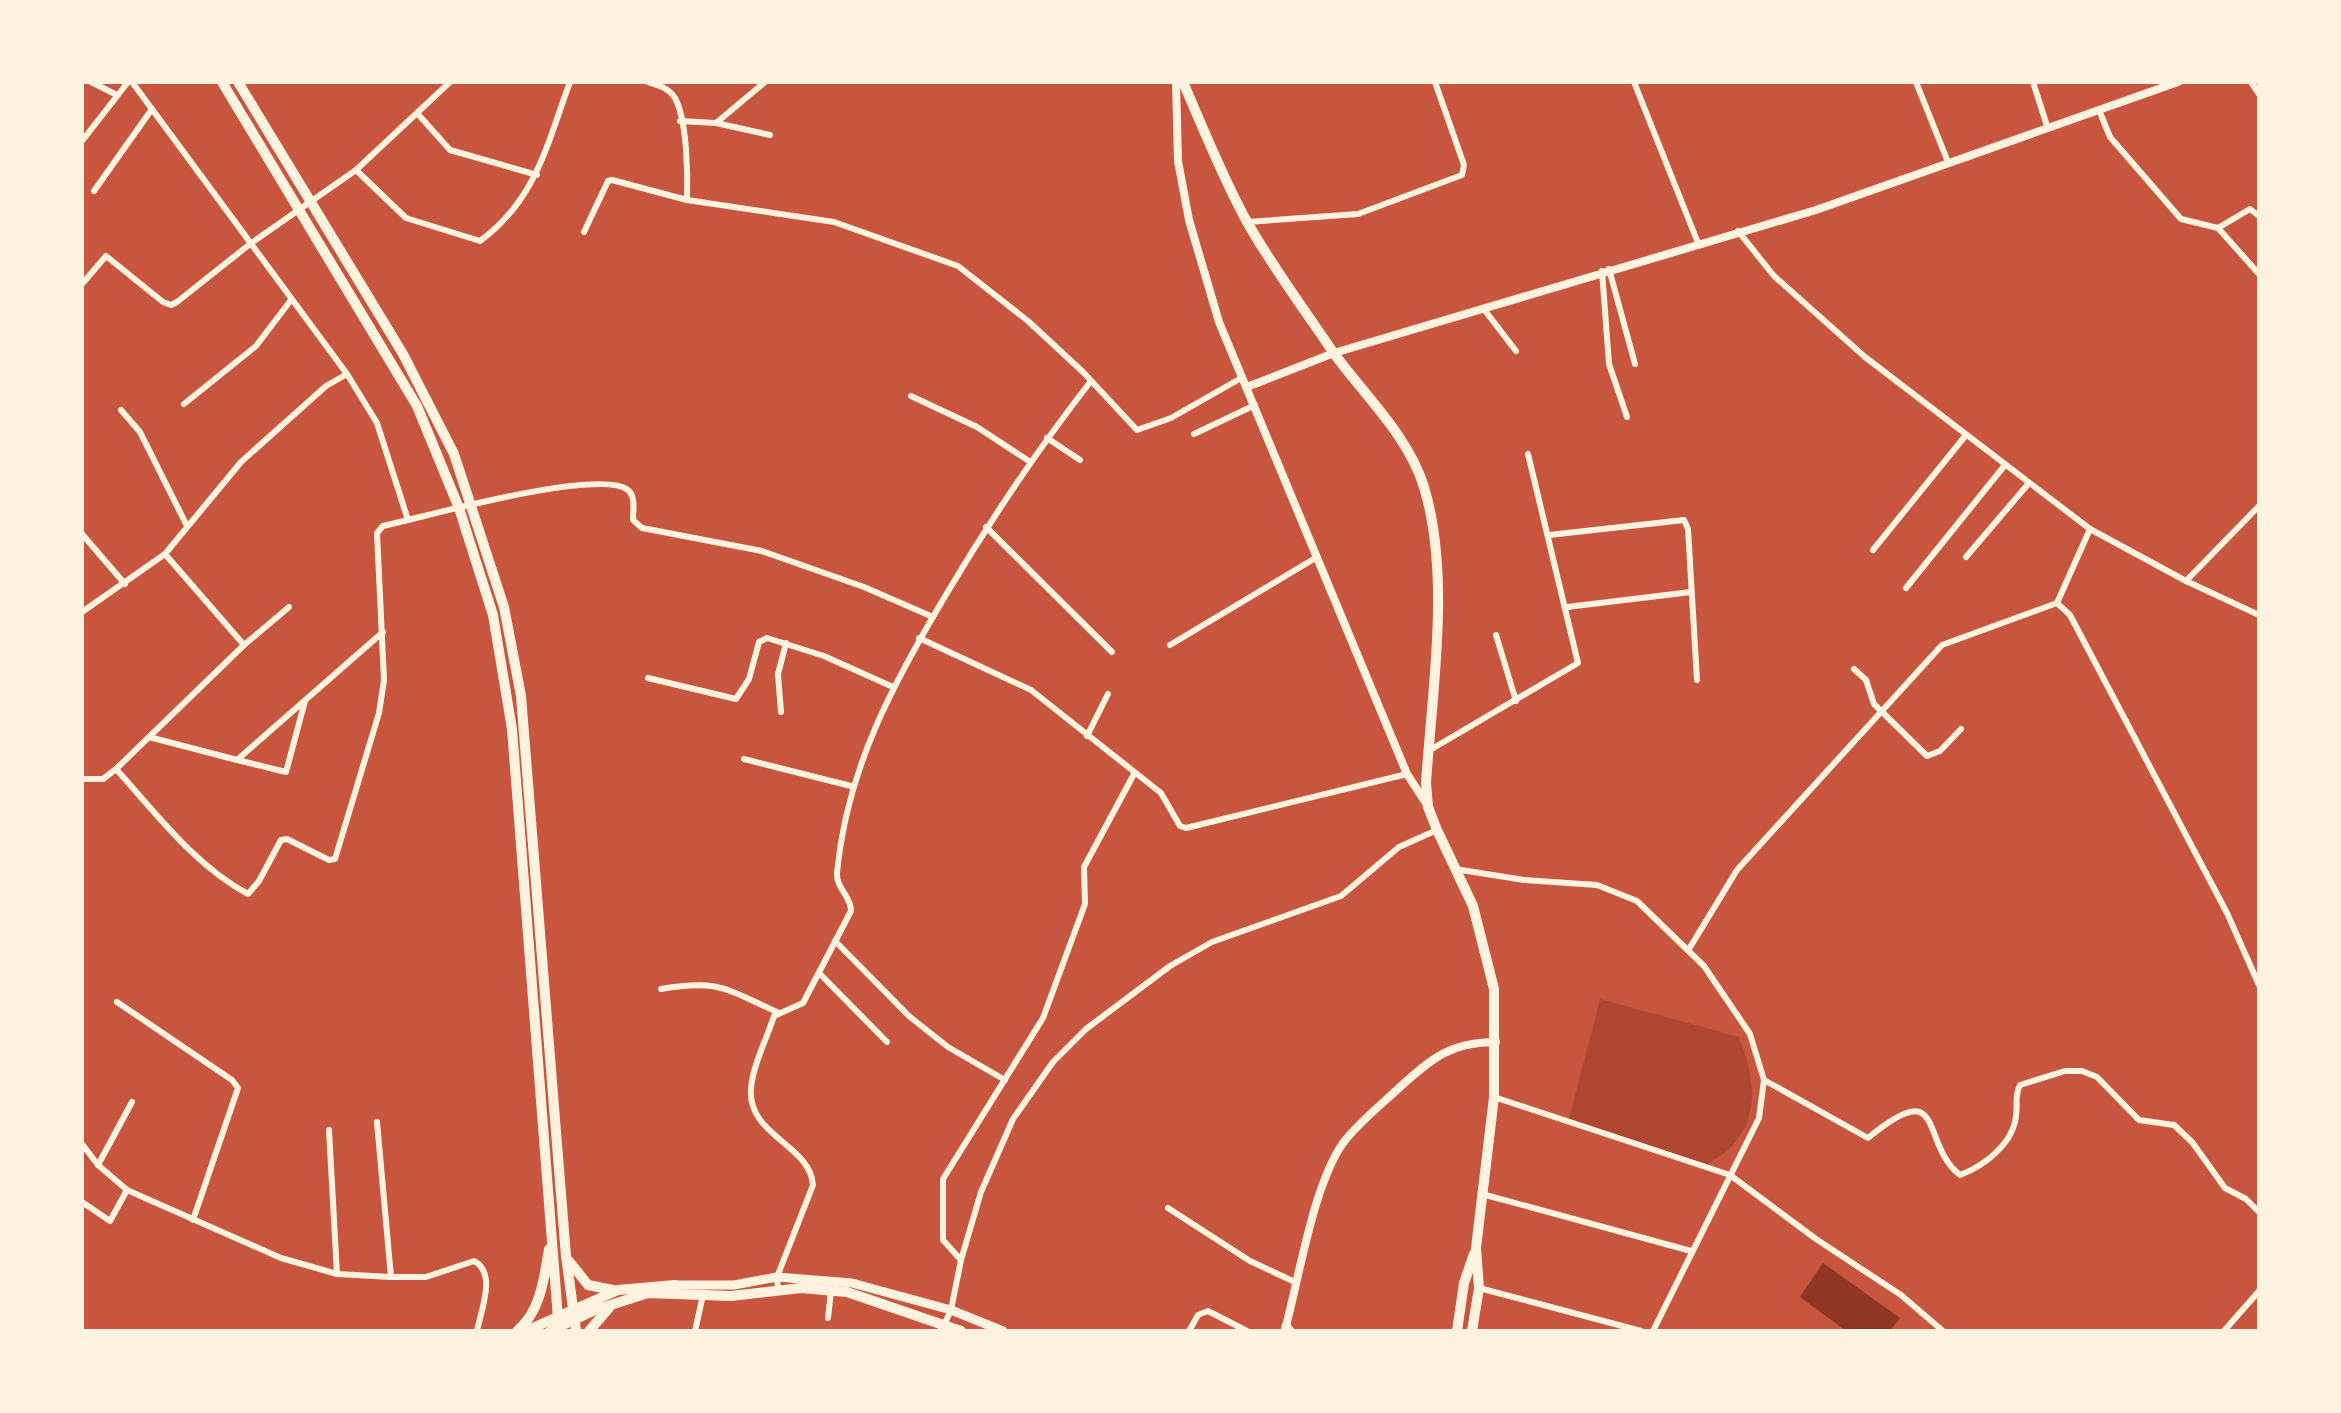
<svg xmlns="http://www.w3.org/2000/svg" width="2341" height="1413" font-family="'Golos Text',sans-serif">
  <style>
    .green { fill: #ae4732 }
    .water { fill: #8f3625 }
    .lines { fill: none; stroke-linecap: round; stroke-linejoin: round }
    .minor { stroke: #fff3e0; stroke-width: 6 }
    .tertiary { stroke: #fff3e0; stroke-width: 8 }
    .secondary { stroke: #fff3e0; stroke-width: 9 }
    .primary { stroke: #fff3e0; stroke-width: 10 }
  </style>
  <rect width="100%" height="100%" fill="#c8553d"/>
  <path class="green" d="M1600,999L1739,1037C1754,1078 1762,1114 1730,1148C1722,1156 1712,1160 1704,1167L1569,1119Z"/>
  <polygon class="water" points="1823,1263 1900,1318 1890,1331 1846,1331 1800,1297"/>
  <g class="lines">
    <g class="minor">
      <polyline points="91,82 117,95"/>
      <path d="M132,82L347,374L377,423L408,520C445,511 601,469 628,490C636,497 633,510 633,520L642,528L762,551L864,587L933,617"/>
      <path d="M648,82C658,85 669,88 675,98C687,120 688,175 687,200"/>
      <polyline points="1634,82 1698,243"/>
      <polyline points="1916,82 1948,162"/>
      <polyline points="2033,82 2048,129"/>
      <polyline points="2251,82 2259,94"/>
      <polyline points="2099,110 2110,137 2181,219 2218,228 2250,209 2259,216"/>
      <polyline points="417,113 450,150 537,175"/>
      <polyline points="680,121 716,123 765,82"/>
      <polyline points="716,123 770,135"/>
      <polyline points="82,141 128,82"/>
      <path d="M356,170L406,218L480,241C536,200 547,144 570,82"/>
      <polyline points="94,191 152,109"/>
      <polyline points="1247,222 1358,214 1462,175 1464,165 1435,82"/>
      <polyline points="2218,228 2259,274"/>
      <polyline points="1738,231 1774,276 1865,357 2090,529 2186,581 2259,615"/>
      <polyline points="584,232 608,181 612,180 687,200 834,222 958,266 1028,321 1083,372 1137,430 1171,418 1243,377"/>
      <polyline points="1609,269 1635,364"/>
      <polyline points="1602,271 1609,364 1627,417"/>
      <polyline points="82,284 106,256 163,302 171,305 177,302 250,244 356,170 450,82"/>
      <polyline points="1483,308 1516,351"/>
      <polyline points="911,396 977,427 1029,461"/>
      <polyline points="184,404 256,346 291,300"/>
      <polyline points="121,410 140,432 187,526"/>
      <polyline points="1194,434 1255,405"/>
      <polyline points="1047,438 1080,460"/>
      <polyline points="986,527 1112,652"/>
      <polyline points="82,534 125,584"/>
      <polyline points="1549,535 1684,520 1688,529 1697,680"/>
      <polyline points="1873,550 1966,435"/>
      <polyline points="165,554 244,645"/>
      <polyline points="1966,557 2029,483"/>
      <polyline points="2186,581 2259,506"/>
      <polyline points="1906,588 2005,465"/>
      <polyline points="2057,603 2070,615 2227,913 2259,985"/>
      <polyline points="2057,603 2090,529"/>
      <polyline points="1567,607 1691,592"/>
      <polyline points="82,612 165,554 241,462 326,386 347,374"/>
      <polyline points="1496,635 1516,701"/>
      <polyline points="919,638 1031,690 1161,793 1180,826 1186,828 1407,774"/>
      <polyline points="1170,645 1317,557"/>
      <polyline points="1854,669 1866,680 1874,704 1927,756 1940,751 1961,729"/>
      <polyline points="648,678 736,699 749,679 759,642 767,638 824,656 893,687"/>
      <polyline points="781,712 778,674 786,643"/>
      <polyline points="1087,736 1108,694"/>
      <polyline points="149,737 237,760 383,632"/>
      <polyline points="1430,750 1578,663 1528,454"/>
      <polyline points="744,759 851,786"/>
      <polyline points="237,760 286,772 305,701"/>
      <path d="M116,769C155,812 195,866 248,894L259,881L281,840L287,839L329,860L335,859L379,713L384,680L377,533L383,526L408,520"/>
      <polyline points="82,779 103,779 116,769 244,645 289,607"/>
      <polyline points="1455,869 1524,880 1597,885 1637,901 1704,966 1750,1034 1764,1080 1759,1118 1653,1331"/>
      <polyline points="835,941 910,1017 948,1047 1005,1080"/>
      <polyline points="1689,949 1737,870 1942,645 2057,603"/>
      <polyline points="819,973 887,1042"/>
      <path d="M661,989C719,979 726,989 777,1012"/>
      <polyline points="117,1002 232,1080 238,1088 193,1220"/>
      <path d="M1764,1080L1868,1138C1947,1073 1919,1143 1960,1175C1984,1166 2013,1144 2016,1116C2018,1104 2014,1097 2020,1085L2065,1071H2082L2097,1077L2139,1120L2174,1125L2192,1142L2225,1188L2246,1199L2259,1212"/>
      <polyline points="1494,1097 1730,1175 1816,1239 1901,1295 1943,1331"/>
      <polyline points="377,1122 391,1277"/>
      <polyline points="329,1130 337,1274"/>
      <path d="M82,1144L98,1165L127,1190L281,1258L337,1274L391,1277H426L474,1261C497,1273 481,1310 477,1331"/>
      <polyline points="98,1165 132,1102"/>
      <polyline points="1482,1194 1691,1251"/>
      <polyline points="82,1202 110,1221 127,1190"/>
      <polyline points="1168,1208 1250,1261 1297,1283"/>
      <polyline points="961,1260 981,1192 1013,1119 1053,1062 1086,1029 1170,966 1212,942 1341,896 1399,847 1437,830"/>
      <polyline points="1479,1288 1641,1331"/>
      <path d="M778,1289L777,1277L813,1185C810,1144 747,1136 751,1088C753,1065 767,1038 774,1016L803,1003L851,911C851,896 836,888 837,873C847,767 894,682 947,593C991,519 1038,449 1091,381"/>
      <polyline points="828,1318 831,1291"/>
      <polyline points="944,1325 951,1310 961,1260 943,1240 943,1179 1043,1018 1085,904 1084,867 1134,774"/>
      <polyline points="695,1331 703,1295"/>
      <polyline points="1189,1331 1198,1315 1208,1311 1247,1331"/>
      <polyline points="2224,1331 2259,1291"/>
    </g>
    <g class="tertiary">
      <polyline points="1176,82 1178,161 1189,220 1219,322 1407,774 1428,806"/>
      <polyline points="1247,387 1334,353 1816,210 2178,82"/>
      <path d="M1285,1330C1299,1278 1313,1186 1343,1143C1359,1122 1381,1105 1400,1087C1432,1058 1451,1042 1496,1042"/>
    </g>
    <g class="secondary">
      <polyline points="675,1285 734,1285 777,1277 852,1283 951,1310 1003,1331"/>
      <polyline points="1286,1326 1290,1331"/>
    </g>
    <g class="primary">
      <polyline points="222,82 417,406 459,508 493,615 512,729 559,1331"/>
      <polyline points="238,82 403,354 454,454 504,607 521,696 566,1256 576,1331"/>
      <path d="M1183,82C1203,128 1222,176 1246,220C1271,265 1304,309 1333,352C1364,395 1408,435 1424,487C1451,576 1432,692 1426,783L1428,807L1437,830L1473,906L1494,989V1097L1476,1248L1479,1288L1472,1331"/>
      <polyline points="569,1261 588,1285 613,1290"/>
      <path d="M517,1331C541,1311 544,1278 549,1249"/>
      <polyline points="526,1331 618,1290 675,1285"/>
      <polyline points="550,1331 595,1310 648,1293 731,1296 801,1288 847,1292 961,1331"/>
      <polyline points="589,1331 609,1308"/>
      <polyline points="1457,1331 1464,1283 1474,1254"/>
    </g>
  </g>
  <rect width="2341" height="1413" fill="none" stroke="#fff3e0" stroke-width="168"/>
</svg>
